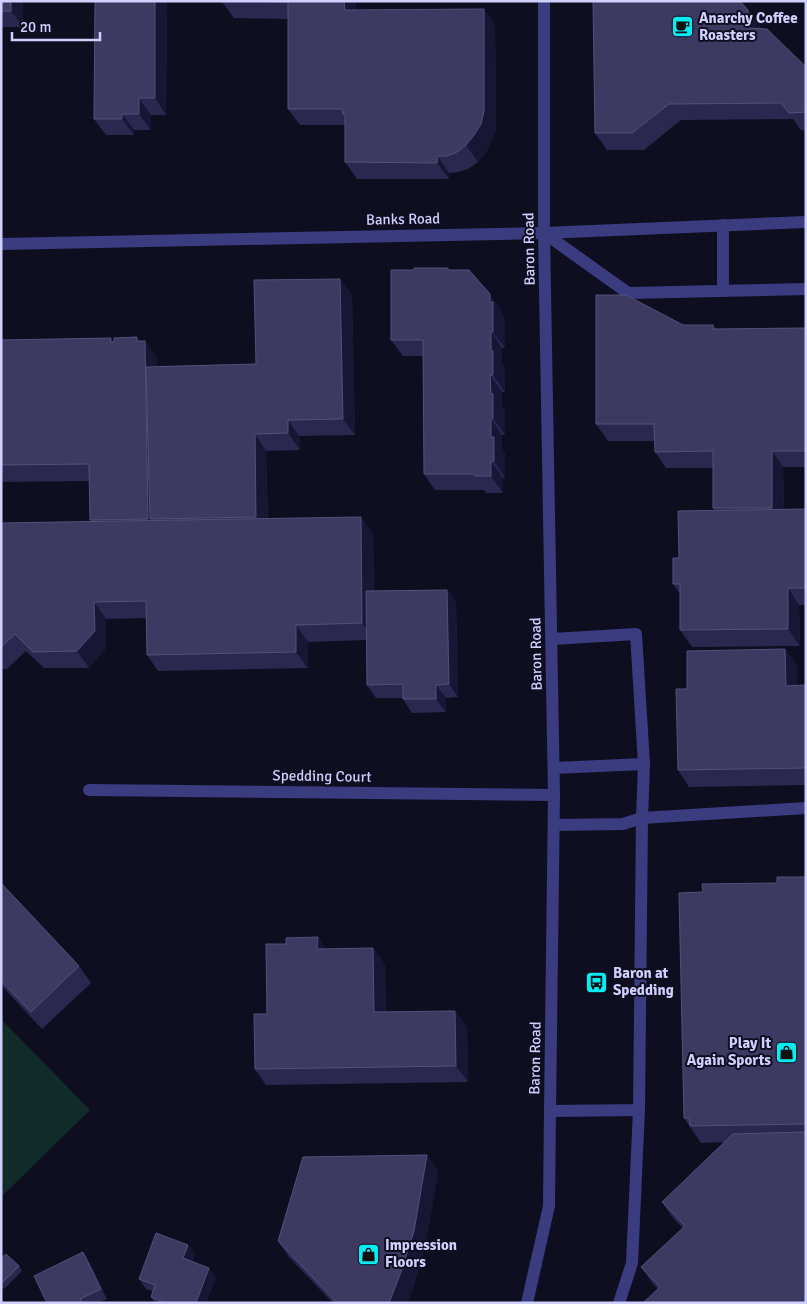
<svg xmlns="http://www.w3.org/2000/svg" width="807" height="1304" font-family="Signika,sans-serif">
  <style>
    .green { fill: #112b28 }
    .lines { fill: none; stroke-linecap: round; stroke-linejoin: round }
    .service { stroke: #3a3c7f; stroke-width: 12 }
    .minor { stroke: #3a3c7f; stroke-width: 12 }
    .tertiary { stroke: #3a3c7f; stroke-width: 12 }
    .wall { fill: #2b274e }
    .shaded-wall { fill: #191534 }
    .building { fill: #3d3961; stroke: #54507a }
    .labels { text-anchor: middle; dominant-baseline: central; stroke-width: 4; stroke-linejoin: round; paint-order: stroke }
    .poi-label { font-size: 15px; font-weight: bold; fill: #d0cffe; stroke: #0f0e21; text-anchor: start }
    .street-label { font-size: 15px; fill: #d0cffe; stroke: #0f0e21 }
  </style>
  <rect width="100%" height="100%" fill="#0f0e21"/>
  <polygon class="green" points="1,1019 90,1110 1,1197"/>
  <g class="lines">
    <g class="service">
      <polyline points="544,233 628,293 806,289"/>
      <polyline points="723,291 723,225"/>
      <polyline points="552,639 636,634 644,764"/>
      <polyline points="554,825 623,824 642,818 806,808"/>
      <polyline points="550,1111 639,1110 642,818 644,764 554,768"/>
      <polyline points="619,1303 632,1263 639,1110"/>
    </g>
    <g class="minor">
      <polyline points="1,244 544,233"/>
      <polyline points="89,790 554,795"/>
    </g>
    <g class="tertiary">
      <polyline points="544,233 806,222"/>
      <polyline points="527,1303 549,1206 550,1111 554,795 544,233 544,1"/>
    </g>
  </g>
  <g class="wall">
    <polygon points="1,1 23,1 23,27 2,27 2,133"/>
    <polygon points="95,1 356,1 356,10 484,9 495,26 496,128 492,140 486,152 478,162 468,169 458,172 449,173 449,179 357,179 345,162 345,125 300,125 288,109 288,19 234,18 222,2 167,2 166,115 151,115 151,130 134,130 134,135 106,135 94,119"/>
    <polygon points="748,10 760,26 760,28 806,67 806,130 801,130 793,119 681,120 644,150 607,150 595,133"/>
    <polygon points="448,268 449,270 502,311 502,315 505,319 505,348 502,348 502,364 505,367 505,392 502,392 502,407 505,410 505,435 502,435 502,449 505,453 505,478 503,478 503,493 486,493 484,490 435,490 424,474 423,356 403,356 391,340 414,270"/>
    <polygon points="352,295 355,435 299,436 300,450 266,451 268,519 373,534 374,591 447,590 456,603 458,697 446,698 446,712 412,713 403,699 403,698 376,698 367,685 366,640 308,642 308,668 158,671 147,655 146,618 106,619 106,648 89,668 44,668 26,651 7,669 1,669 1,523 91,522 90,520 90,481 1,482 1,340 111,338 113,342 145,341 157,358 157,366 256,364"/>
    <polygon points="683,325 713,325 716,329 806,328 806,467 783,467 784,509 806,509 806,605 799,605 800,646 692,647 680,630 680,594 673,584 679,558 715,510 713,508 713,468 666,468 655,452 655,441 608,441 596,424"/>
    <polygon points="785,649 797,666 797,686 806,685 806,785 689,787 678,770 687,689"/>
    <polygon points="806,877 806,1303 643,1303 658,1289 653,1284 641,1267 683,1228 673,1218 662,1202 724,1142 701,1143 684,1118 703,892 777,883"/>
    <polygon points="1,883 79,966 91,983 42,1029 1,985"/>
    <polygon points="373,948 385,965 386,1012 467,1027 468,1082 266,1085 255,1069 267,1014 326,949"/>
    <polygon points="427,1155 438,1172 425,1247 413,1288 407,1303 333,1303 289,1257 278,1241"/>
    <polygon points="188,1245 195,1254 192,1261 216,1277 206,1303 155,1303 151,1297 153,1291 146,1289 139,1279"/>
    <polygon points="1,1258 19,1266 22,1271 4,1289 1,1287"/>
    <polygon points="89,1261 107,1299 98,1303 47,1303"/>
  </g>
  <g class="shaded-wall">
    <polygon points="11,1 23,1 23,27 11,11"/>
    <polygon points="155,1 167,2 166,115 155,98"/>
    <polygon points="344,1 356,1 356,26 345,10"/>
    <polygon points="484,9 495,26 496,128 492,140 486,152 478,162 466,145"/>
    <polygon points="748,10 760,26 761,44 749,28"/>
    <polygon points="1,26 2,27 2,133 1,132"/>
    <polygon points="139,98 151,115 151,130 139,114"/>
    <polygon points="122,114 134,130 134,135 122,119"/>
    <polygon points="438,156 449,173 449,179 437,163"/>
    <polygon points="340,279 352,295 355,435 343,419"/>
    <polygon points="490,294 502,311 502,315 505,319 505,348 493,332 490,302"/>
    <polygon points="491,331 502,348 502,364 505,367 505,392 493,375 491,351"/>
    <polygon points="137,337 145,350 145,341 157,358 159,519 150,519 160,533 160,536 148,519"/>
    <polygon points="490,375 502,392 502,407 505,410 505,435 493,418 491,394"/>
    <polygon points="491,419 502,435 502,449 505,453 505,478 494,461 491,437"/>
    <polygon points="288,420 299,436 300,450 288,433"/>
    <polygon points="255,434 266,451 268,533 256,517"/>
    <polygon points="772,451 783,467 784,525 772,508"/>
    <polygon points="491,461 503,478 503,493 491,476"/>
    <polygon points="361,517 373,534 374,640 362,623"/>
    <polygon points="788,588 799,605 800,646 788,629"/>
    <polygon points="447,590 456,603 458,697 449,684"/>
    <polygon points="94,602 106,619 106,648 89,668 77,651"/>
    <polygon points="296,625 308,642 308,668 296,652"/>
    <polygon points="785,649 797,666 797,702 786,686"/>
    <polygon points="436,685 446,698 446,712 436,699"/>
    <polygon points="318,937 329,954 317,949"/>
    <polygon points="373,948 385,965 386,1029 374,1012"/>
    <polygon points="455,1011 467,1027 468,1082 456,1066"/>
    <polygon points="427,1155 438,1172 425,1247 413,1288 407,1303 389,1303"/>
    <polygon points="188,1245 195,1254 189,1267 183,1258"/>
    <polygon points="83,1252 89,1261 107,1299 101,1289"/>
    <polygon points="209,1268 216,1277 206,1303 196,1303"/>
  </g>
  <g class="building">
    <rect x="1" y="1" width="10" height="10"/>
    <polygon points="95,1 155,1 155,98 139,98 139,114 122,114 122,119 94,119"/>
    <polygon points="222,1 344,1 345,10 484,9 484,111 481,124 474,135 466,145 457,152 447,156 438,156 437,163 345,162 345,115 343,114 342,109 288,109 288,2"/>
    <polygon points="593,1 740,1 748,10 749,28 767,29 806,67 806,112 789,113 781,103 669,104 632,133 595,133"/>
    <polygon points="414,268 448,268 448,270 469,270 490,294 490,302 493,302 493,332 491,331 491,351 493,351 493,375 490,375 491,394 493,394 493,418 491,419 491,437 494,437 494,461 491,461 491,476 475,476 473,474 424,474 423,340 391,340 391,270 414,270"/>
    <polygon points="340,279 343,419 288,420 288,433 255,434 256,517 150,519 146,367 256,364 254,280"/>
    <polygon points="596,295 626,295 683,325 713,325 713,329 806,328 806,451 772,451 772,508 713,508 713,451 655,452 654,424 596,424"/>
    <polygon points="137,337 137,341 145,341 148,519 90,520 89,464 1,465 1,340 111,338 110,342 114,342 114,338"/>
    <polygon points="806,509 806,588 788,588 788,629 680,630 680,584 673,584 673,558 679,558 678,511"/>
    <polygon points="361,517 362,623 296,625 296,652 147,655 146,601 94,602 95,631 77,651 33,652 15,634 1,647 1,523"/>
    <polygon points="447,590 449,684 436,685 436,699 403,699 403,684 367,685 366,591"/>
    <polygon points="785,649 786,686 806,685 806,768 678,770 676,689 687,689 687,651"/>
    <polygon points="777,877 806,877 806,1124 690,1126 689,1118 684,1118 679,893 703,892 702,884 777,883"/>
    <polygon points="1,883 79,966 31,1012 1,981"/>
    <polygon points="318,937 317,949 373,948 374,1012 455,1011 456,1066 255,1069 254,1014 267,1014 266,944 286,944 286,938"/>
    <polygon points="806,1132 806,1300 803,1303 643,1303 660,1287 641,1267 685,1226 662,1202 733,1134"/>
    <polygon points="427,1155 414,1231 401,1272 389,1303 337,1303 278,1241 303,1157"/>
    <polygon points="156,1233 188,1245 183,1258 209,1268 196,1303 166,1303 151,1297 155,1285 139,1279"/>
    <polygon points="83,1252 101,1289 80,1299 82,1303 47,1303 34,1276"/>
    <polygon points="6,1254 19,1266 1,1284 1,1258"/>
  </g>
  <defs>
    <symbol id="cafe-square" viewBox="-11 -11 22 22"><rect x="-9" y="-9" width="18" height="18" rx="4" fill="#05edf3" stroke="#0f0e21"/><path d="M-5.5-4.5H6V0H3Q3 3.5 0 3.5H-2.5Q-5.5 3.5-5.5 0ZM3-3.2v2h1.7v-2ZM-6 4.5H4V6H-6Z" fill="#111"/></symbol>
    <symbol id="bus-square" viewBox="-11 -11 22 22"><rect x="-9" y="-9" width="18" height="18" rx="4" fill="#05edf3" stroke="#0f0e21"/><path d="M-5-6H5V4H4V6H2V4H-2V6H-4V4H-5ZM-3.5-4V0h7V-4ZM-3.5 1.2v1.5H-2V1.2ZM2 1.2v1.5H3.5V1.2Z" fill="#111"/></symbol>
    <symbol id="shop-square" viewBox="-11 -11 22 22"><rect x="-9" y="-9" width="18" height="18" rx="4" fill="#05edf3" stroke="#0f0e21"/><path d="M-5-2.5h2.3a2.7 3.5 0 0 1 5.4 0H5L5.5 6h-11ZM-1.5-2.5h3a1.5 2.3 0 0 0-3 0Z" fill="#111"/></symbol>
  </defs>
  <g fill-rule="evenodd">
    <use href="#cafe-square" x="670" y="14" width="25" height="25"/>
    <use href="#bus-square" x="584" y="970" width="25" height="25"/>
    <use href="#shop-square" x="774" y="1040" width="25" height="25"/>
    <use href="#shop-square" x="356" y="1242" width="25" height="25"/>
  </g>
  <g class="labels">
    <g class="poi-label">
      <text x="699" y="18">Anarchy Coffee<tspan x="699" dy="17">Roasters</tspan></text>
      <text x="613" y="973">Baron at<tspan x="613" dy="17">Spedding</tspan></text>
      <text x="771" y="1043" text-anchor="end">Play It<tspan x="771" dy="17">Again Sports</tspan></text>
      <text x="385" y="1245">Impression<tspan x="385" dy="17">Floors</tspan></text>
    </g>
    <g class="street-label">
      <text transform="translate(403 219) rotate(-1)">Banks Road</text>
      <text transform="translate(529 249) rotate(-91)">Baron Road</text>
      <text transform="translate(536 654) rotate(-91)">Baron Road</text>
      <text transform="translate(322 776) rotate(1)">Spedding Court</text>
      <text transform="translate(535 1058) rotate(-89)">Baron Road</text>
    </g>
  </g>
  <rect width="807" height="1304" fill="none" stroke="#d0cffe" stroke-width="5"/>
  <path d="M12 32v8h88v-8" fill="none" stroke="#d0cffe" stroke-width="2.5"/>
  <text x="20" y="32" font-size="15" fill="#d0cffe" stroke="#0f0e21" stroke-width="4" paint-order="stroke">20 m</text>
</svg>
